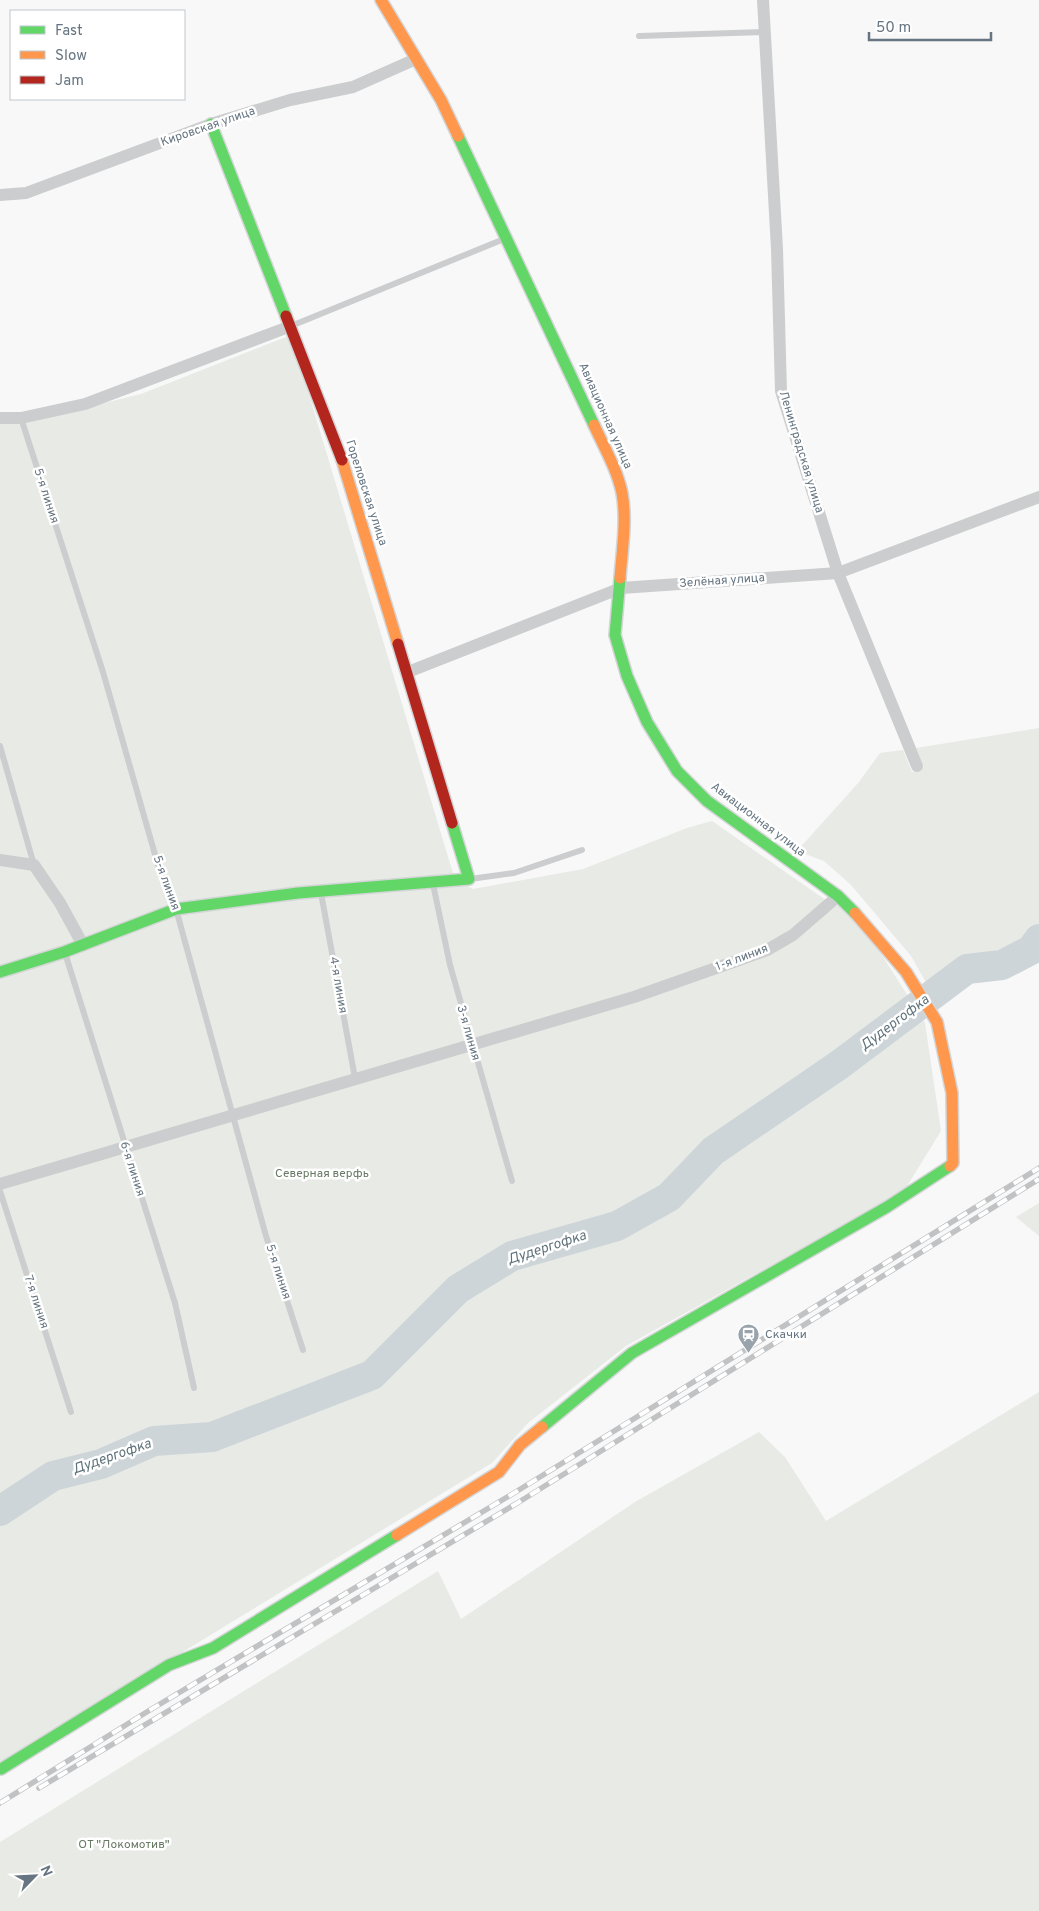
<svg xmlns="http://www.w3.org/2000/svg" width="1039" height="1911" font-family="Overpass,sans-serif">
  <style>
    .green { fill: #e7eae5 }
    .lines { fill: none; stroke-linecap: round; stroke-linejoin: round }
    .river { stroke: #ced5d8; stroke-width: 30 }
    .fast-casing { stroke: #d4d5d6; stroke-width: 14 }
    .slow-casing { stroke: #d4d5d6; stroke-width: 14 }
    .jam-casing { stroke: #d4d5d6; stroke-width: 14 }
    .lane { stroke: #cbcdce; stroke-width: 6 }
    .street { stroke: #cbcdce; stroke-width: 12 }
    .fast { stroke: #63d668; stroke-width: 11 }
    .slow { stroke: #ff974d; stroke-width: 11 }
    .jam { stroke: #b3261e; stroke-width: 11 }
    .rail-casing { stroke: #c1c2c4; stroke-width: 5.5 }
    .rail { stroke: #fff; stroke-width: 4; stroke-dasharray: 11; stroke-linecap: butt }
    .labels { text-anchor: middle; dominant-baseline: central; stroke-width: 5; stroke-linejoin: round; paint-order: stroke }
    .street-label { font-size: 12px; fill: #667581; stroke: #fff }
    .park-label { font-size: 12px; fill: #687964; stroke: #fff }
    .poi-label { font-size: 12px; fill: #667581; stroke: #fff; text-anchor: start }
    .water-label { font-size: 14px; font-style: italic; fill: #60737b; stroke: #fff }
  </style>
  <rect width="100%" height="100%" fill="#f8f8f8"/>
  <g class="green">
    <polygon points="291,335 455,880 473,889 583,869 687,828 712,821 830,903 844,908 878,949 925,1023 941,1131 904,1191 626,1346 528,1423 492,1463 186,1650 0,1772 0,424 23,423 141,394"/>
    <path d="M1039,728V924C1020,964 1003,947 970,958C955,964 941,976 928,986L911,956L851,885L824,861L797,851L859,782L880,753L903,750L912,772L924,767L916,748Z"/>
    <polygon points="1039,1203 1039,1236 1016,1217"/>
    <polygon points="1039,1392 1039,1911 0,1911 0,1842 438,1571 461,1619 635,1502 759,1432 785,1457 826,1521"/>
  </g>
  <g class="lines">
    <polyline class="river" points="0,1511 53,1476 101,1464 154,1441 212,1437 372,1375 458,1289 512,1256 617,1226 669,1197 713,1151 839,1065 967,969 1002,965 1031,950 1039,939"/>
    <defs>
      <g id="fast">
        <polyline points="211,124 286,316"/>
        <polyline points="458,136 594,425"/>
        <polyline points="620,578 615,635 627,676 647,722 677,771 707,801 838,896 855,913"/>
        <polyline points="0,972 64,952 176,909 298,893 469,879 452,823"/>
        <polyline points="542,1427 632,1353 887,1207 950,1166"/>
        <polyline points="1,1769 169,1665 213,1648 397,1535"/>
      </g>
      <g id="slow">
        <polyline points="381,0 441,100 458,136"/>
        <path d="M594,425C604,447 617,469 622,493C627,520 622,551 620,578"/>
        <polyline points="342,460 398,644"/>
        <polyline points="855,913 906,972 937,1022 952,1093 953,1163 950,1166"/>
        <polyline points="397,1535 499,1472 520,1445 542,1427"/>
      </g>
      <g id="jam">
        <polyline points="286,316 342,460"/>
        <polyline points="398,644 452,823"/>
      </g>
    </defs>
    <use href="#fast" class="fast-casing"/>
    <use href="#slow" class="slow-casing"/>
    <use href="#jam" class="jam-casing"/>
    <g class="lane">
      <polyline points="639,36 764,32"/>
      <polyline points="291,326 504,239"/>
      <polyline points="21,418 103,672 158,865 176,909 266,1236 303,1350"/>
      <polyline points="0,746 34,865"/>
      <polyline points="470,879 514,873 582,850"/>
      <polyline points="433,884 450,965 512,1181"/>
      <polyline points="321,893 355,1078"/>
      <polyline points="65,953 175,1303 194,1388"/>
      <polyline points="0,1191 71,1412"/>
    </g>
    <g class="street">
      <polyline points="763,0 777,249 781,391 838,573 917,766"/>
      <polyline points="0,195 26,193 211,124 290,100 353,87 416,59"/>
      <polyline points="0,418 21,418 85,404 291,326"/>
      <polyline points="408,672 621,588 838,573 1039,497"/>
      <polyline points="0,860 34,865 60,903 83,945"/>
      <polyline points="0,1184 634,997 767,950 793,935 838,896"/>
    </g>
    <use href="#fast" class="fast"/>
    <use href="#slow" class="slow"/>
    <use href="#jam" class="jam"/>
    <defs>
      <g id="rail">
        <polyline points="39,1788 519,1502 1039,1179"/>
        <polyline points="0,1803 150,1710 514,1493 1039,1168"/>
      </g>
    </defs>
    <use href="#rail" class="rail-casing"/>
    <use href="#rail" class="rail"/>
  </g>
  <defs>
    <symbol id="station-pin" viewBox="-11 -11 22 30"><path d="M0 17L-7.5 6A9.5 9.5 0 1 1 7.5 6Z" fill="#99a3ab" stroke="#fff"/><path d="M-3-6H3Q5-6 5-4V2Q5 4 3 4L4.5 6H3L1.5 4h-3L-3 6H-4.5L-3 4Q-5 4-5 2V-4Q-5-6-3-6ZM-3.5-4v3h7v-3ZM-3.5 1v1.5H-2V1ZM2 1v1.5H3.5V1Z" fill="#fff"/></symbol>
  </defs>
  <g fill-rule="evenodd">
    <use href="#station-pin" x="736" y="1322" width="25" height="34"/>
  </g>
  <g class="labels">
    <g class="street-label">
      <text transform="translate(208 127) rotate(-19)">Кировская улица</text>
      <text transform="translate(605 416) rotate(66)">Авиационная улица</text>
      <text transform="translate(801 452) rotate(73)">Ленинградская улица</text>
      <text transform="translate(366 493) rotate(72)">Гореловская улица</text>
      <text transform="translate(46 496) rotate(72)">5-я линия</text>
      <text transform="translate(722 581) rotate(-4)">Зелёная улица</text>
      <text transform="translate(758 820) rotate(37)">Авиационная улица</text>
      <text transform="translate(166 883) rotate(70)">5-я линия</text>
      <text transform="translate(742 958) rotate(-21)">1-я линия</text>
      <text transform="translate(338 985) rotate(80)">4-я линия</text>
      <text transform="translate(468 1033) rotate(74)">3-я линия</text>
      <text transform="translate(132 1169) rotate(72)">6-я линия</text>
      <text transform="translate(278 1272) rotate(72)">5-я линия</text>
      <text transform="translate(36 1302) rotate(72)">7-я линия</text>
    </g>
    <g class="park-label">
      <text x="322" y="1174">Северная верфь</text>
      <text x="124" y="1845">ОТ "Локомотив"</text>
    </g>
    <g class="poi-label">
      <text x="765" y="1335">Скачки</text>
    </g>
    <g class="water-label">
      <text transform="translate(895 1023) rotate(-37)">Дудергофка</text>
      <text transform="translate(547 1248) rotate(-18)">Дудергофка</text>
      <text transform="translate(112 1457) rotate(-19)">Дудергофка</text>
    </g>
  </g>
  <rect x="10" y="10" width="175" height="90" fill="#ffffff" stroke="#c2c8cd"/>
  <rect x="20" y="26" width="25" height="8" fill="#63d668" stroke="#c2c8cd"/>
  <text x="55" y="35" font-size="15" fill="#667581">Fast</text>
  <rect x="20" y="51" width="25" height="8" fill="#ff974d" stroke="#c2c8cd"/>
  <text x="55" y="60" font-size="15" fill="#667581">Slow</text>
  <rect x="20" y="76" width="25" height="8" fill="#b3261e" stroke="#c2c8cd"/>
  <text x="55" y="85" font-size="15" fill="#667581">Jam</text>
  <g transform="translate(35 1876) rotate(66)" stroke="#ffffff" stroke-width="4" paint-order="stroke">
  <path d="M0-4L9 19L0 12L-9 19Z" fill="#667581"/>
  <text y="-8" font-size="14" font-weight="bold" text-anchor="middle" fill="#667581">N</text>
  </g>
  <path d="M869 32v8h122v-8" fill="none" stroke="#667581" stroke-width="2.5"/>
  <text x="876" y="32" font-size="15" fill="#667581" stroke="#ffffff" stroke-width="4" paint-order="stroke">50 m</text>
</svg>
